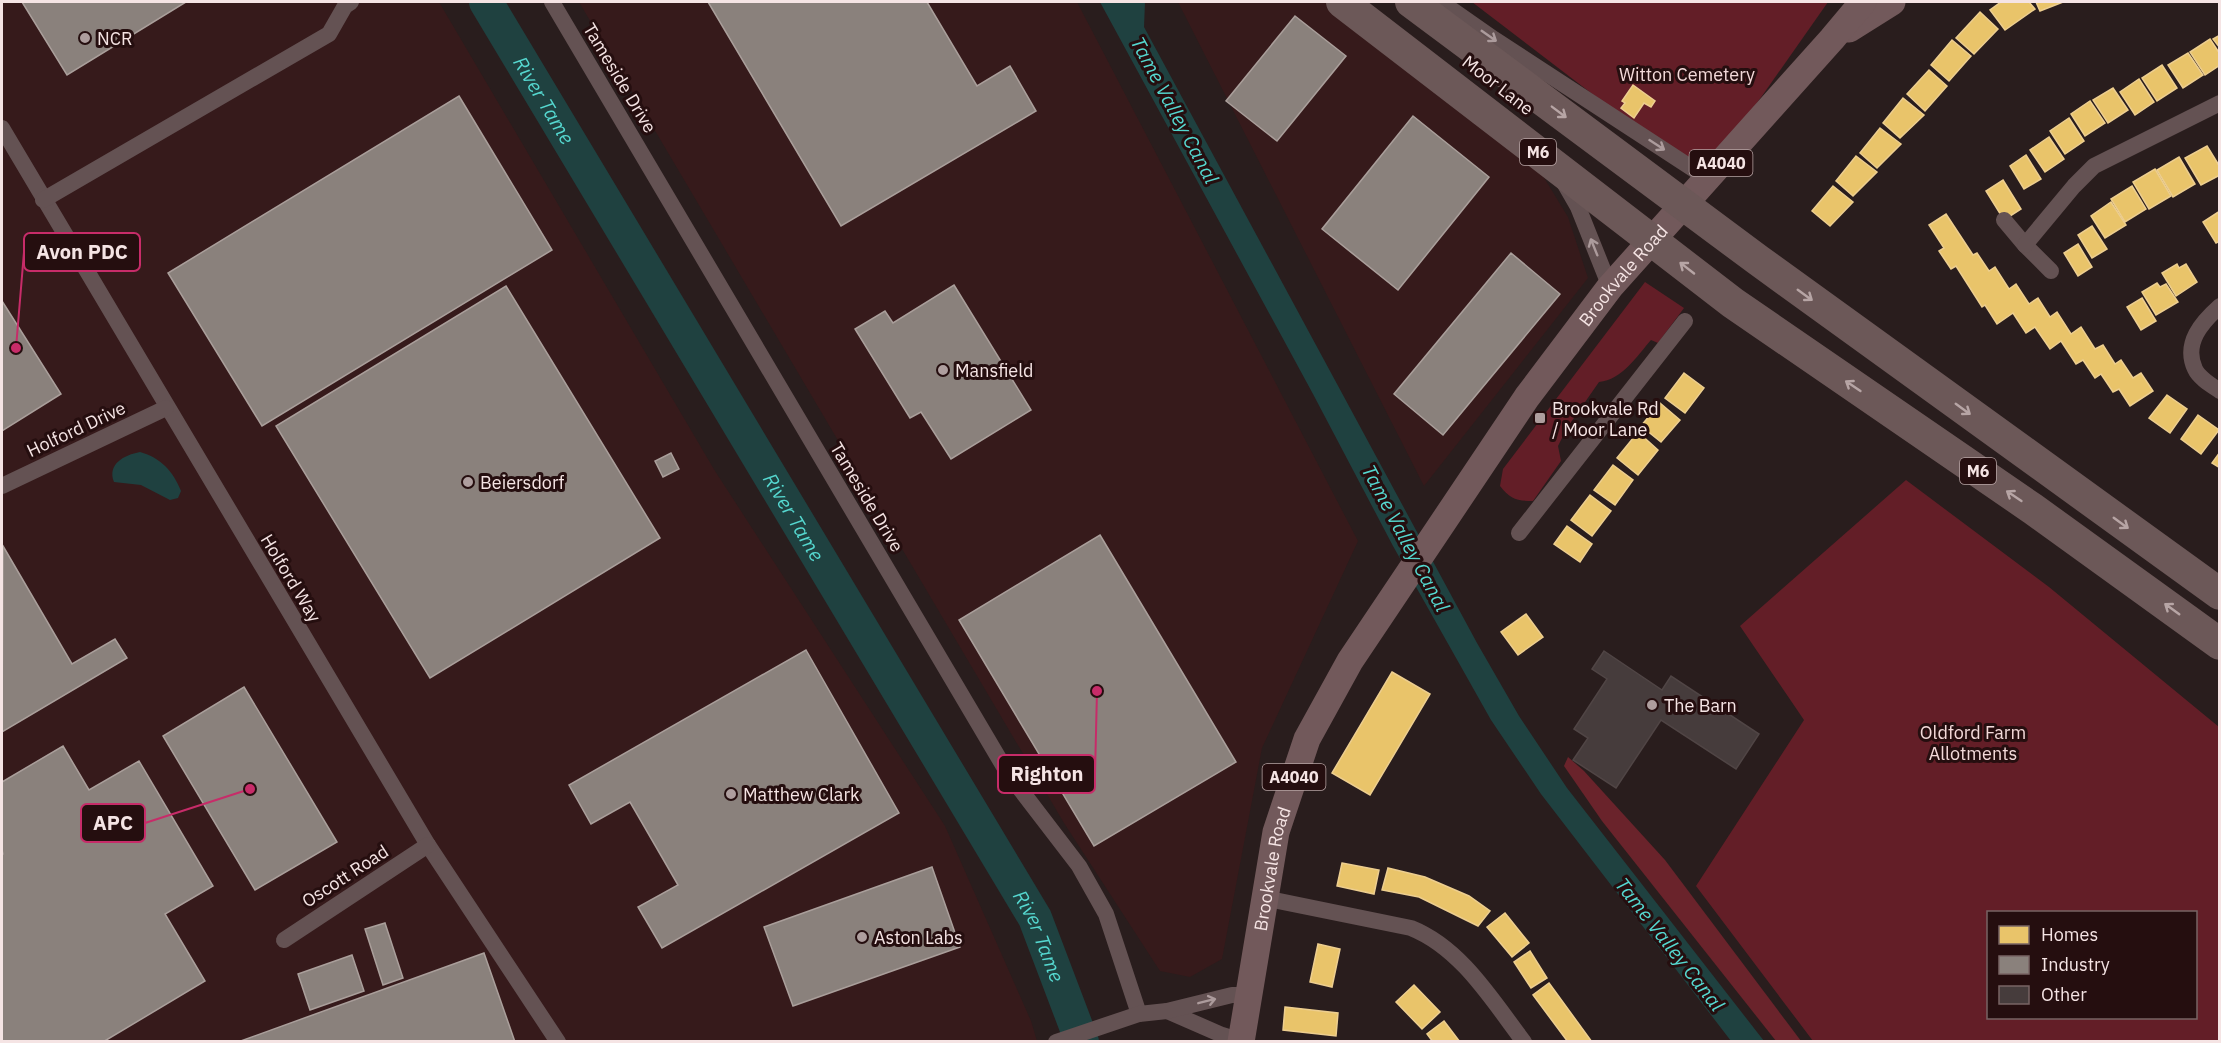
<svg xmlns="http://www.w3.org/2000/svg" width="2221" height="1043" font-family="'IBM Plex Sans',sans-serif">
  <style>
    .built { fill: #361a1b }
    .green { fill: #631e27; fill-rule: evenodd }
    .forest { fill: #6a232b }
    .water { fill: #1f4140 }
    .homes { fill: #e9c46a; stroke: #edce8f; stroke-width: 1.5 }
    .industry { fill: #8a817c; stroke: #aa9f9b; stroke-width: 1.5 }
    .lines { fill: none; stroke-linecap: round; stroke-linejoin: round }
    .river { stroke: #1f4140; stroke-width: 34 }
    .building { fill: #463c3c; stroke: #504545; stroke-width: 1.5 }
    .street { stroke: #645253; stroke-width: 16 }
    .primary { stroke: #72595b; stroke-width: 27 }
    .highway { stroke: #6c5858; stroke-width: 32 }
    .oneway { stroke: #ac9b9c }
    .oneway2 { stroke: #b7a5a5 }
    .poi-dot { fill: #ae9e9e; stroke: #250e0f; stroke-width: 2 }
    .labels { text-anchor: middle; dominant-baseline: central; stroke-width: 6; stroke-linejoin: round; paint-order: stroke }
    .shield { fill: #250e0f; stroke: #b7a4a4; stroke-width: 1.5 }
    .shield-label { font-size: 16px; font-weight: bold; fill: #f5e4e4 }
    .poi-label { font-size: 18px; fill: #f5e4e4; stroke: #250e0f; text-anchor: start }
    .park-label { font-size: 18px; fill: #f4dada; stroke: #250e0f }
    .street-label { font-size: 18px; fill: #f5e4e4; stroke: #250e0f }
    .water-label { font-size: 20px; font-style: italic; fill: #55d7cf; stroke: #250e0f }
    .leader { fill: none; stroke: #c72c69; stroke-width: 2 }
    .callout-dot { fill: #c72c69; stroke: #250e0f; stroke-width: 2 }
    .callout { fill: #250e0f; stroke: #c72c69; stroke-width: 2 }
    .callout-label { font-size: 20px; text-anchor: middle; font-weight: bold; fill: #f5e4e4 }
  </style>
  <rect width="100%" height="100%" fill="#291d1d"/>
  <g class="built">
    <polygon points="2,2 439,2 715,471 945,826 1031,1021 1037,1041 2,1042"/>
    <polygon points="579,2 1077,2 1358,541 1262,748 1222,959 1190,977 1160,971 1064,823"/>
    <polygon points="1178,2 1325,2 1543,176 1568,217 1588,278 1424,486"/>
  </g>
  <g class="green">
    <polygon points="1472,2 1828,2 1762,96 1706,171 1642,132"/>
    <path d="M1645,282L1684,308L1658,343L1651,340C1637,356 1622,380 1599,382L1567,428L1558,446L1561,461L1533,501C1517,501 1510,499 1500,486L1503,469Z"/>
    <path d="M1906,480L2049,587L2219,727V1041H1813L1696,886L1804,720L1740,626ZM1988,912H2196V1018H1988Z"/>
  </g>
  <polygon class="forest" points="1568,757 1584,771 1665,860 1801,1041 1776,1041 1602,821 1564,766"/>
  <g class="water">
    <polygon points="1100,2 1145,2 1144,27 1477,643 1519,716 1567,788 1764,1041 1731,1041 1541,794 1491,720 1393,546 1313,394"/>
    <path d="M140,452C161,458 173,471 181,491L178,498L170,500L141,485L114,482C107,464 124,455 140,452Z"/>
  </g>
  <g class="homes">
    <polygon points="2001,2 2029,2 2035,9 2005,30 1990,10"/>
    <polygon points="2036,2 2063,2 2040,11"/>
    <polygon points="1980,12 1998,29 1974,54 1956,38"/>
    <polygon points="2220,35 2220,48 2213,39"/>
    <polygon points="2210,39 2220,54 2220,65 2205,75 2190,52"/>
    <polygon points="1952,40 1971,56 1949,81 1931,65"/>
    <polygon points="2188,53 2203,75 2183,88 2168,65"/>
    <polygon points="2162,65 2177,88 2157,101 2142,78"/>
    <polygon points="1929,70 1947,86 1925,111 1907,94"/>
    <polygon points="2139,79 2154,102 2135,115 2120,92"/>
    <polygon points="1633,85 1655,101 1651,107 1644,103 1634,118 1621,108 1625,103 1622,101"/>
    <polygon points="2113,88 2128,110 2108,123 2093,100"/>
    <polygon points="1903,98 1924,115 1900,138 1883,123"/>
    <polygon points="2090,101 2105,123 2085,136 2071,114"/>
    <polygon points="2069,118 2084,141 2065,154 2050,131"/>
    <polygon points="1880,128 1901,144 1877,168 1860,153"/>
    <polygon points="2049,137 2064,159 2045,172 2030,150"/>
    <polygon points="2207,146 2220,167 2220,175 2201,185 2185,158"/>
    <polygon points="2026,155 2041,179 2024,189 2010,166"/>
    <polygon points="1856,156 1877,172 1853,196 1836,181"/>
    <polygon points="2179,157 2195,184 2173,197 2157,170"/>
    <polygon points="2155,169 2171,196 2149,209 2133,182"/>
    <polygon points="2003,180 2021,209 2004,220 1986,191"/>
    <polygon points="1833,186 1853,202 1830,226 1812,211"/>
    <polygon points="2132,186 2146,209 2125,222 2111,199"/>
    <polygon points="2111,202 2126,225 2105,238 2091,216"/>
    <polygon points="2220,211 2220,241 2216,243 2203,222"/>
    <polygon points="1946,214 1973,255 1977,253 1989,271 1995,267 2009,289 2016,284 2029,304 2038,298 2050,317 2057,312 2071,334 2081,327 2095,349 2103,345 2115,364 2121,360 2133,378 2141,373 2153,391 2130,406 2119,389 2113,392 2101,374 2095,378 2083,360 2076,364 2061,341 2050,349 2035,327 2026,333 2013,313 1997,324 1985,305 1982,307 1956,266 1951,269 1939,251 1944,248 1929,225"/>
    <polygon points="2092,226 2107,249 2092,258 2078,235"/>
    <polygon points="2078,244 2092,267 2078,276 2064,253"/>
    <polygon points="2177,264 2179,268 2186,264 2197,282 2176,296 2162,273"/>
    <polygon points="2157,283 2160,287 2166,284 2178,302 2156,315 2142,292"/>
    <polygon points="2142,298 2156,321 2141,330 2127,307"/>
    <polygon points="1684,373 1704,388 1685,413 1665,398"/>
    <polygon points="2167,395 2187,409 2170,433 2149,418"/>
    <polygon points="1660,403 1680,420 1661,442 1641,426"/>
    <polygon points="2198,415 2219,430 2201,454 2181,439"/>
    <polygon points="1638,432 1658,450 1638,475 1617,458"/>
    <polygon points="2220,452 2220,468 2212,463"/>
    <polygon points="1613,465 1633,480 1615,505 1594,490"/>
    <polygon points="1590,495 1611,511 1592,536 1571,520"/>
    <polygon points="1567,526 1592,544 1580,562 1554,544"/>
    <polygon points="1526,614 1543,637 1518,655 1501,632"/>
    <polygon points="1392,672 1430,694 1370,795 1332,773"/>
    <polygon points="1342,863 1379,870 1374,894 1337,886"/>
    <polygon points="1388,868 1425,877 1469,896 1490,911 1478,926 1419,897 1382,890"/>
    <polygon points="1505,913 1529,943 1512,957 1487,927"/>
    <polygon points="1318,944 1340,949 1332,987 1310,982"/>
    <polygon points="1530,951 1547,978 1531,988 1514,962"/>
    <polygon points="1549,983 1592,1042 1568,1042 1533,995"/>
    <polygon points="1414,985 1440,1012 1422,1029 1396,1002"/>
    <polygon points="1285,1007 1338,1013 1336,1036 1283,1030"/>
    <polygon points="1444,1021 1460,1042 1433,1042 1427,1034"/>
  </g>
  <g class="industry">
    <polygon points="22,2 186,2 67,75"/>
    <polygon points="708,2 927,2 977,86 1010,66 1036,111 841,226"/>
    <polygon points="1295,16 1346,56 1277,141 1226,101"/>
    <polygon points="459,96 552,250 262,426 168,273"/>
    <polygon points="1413,116 1489,177 1398,290 1322,229"/>
    <polygon points="1511,253 1560,294 1443,435 1394,394"/>
    <polygon points="954,285 1031,410 951,459 921,412 910,418 855,329 885,311 893,323"/>
    <polygon points="506,286 660,538 430,678 276,426"/>
    <polygon points="2,301 61,394 2,431"/>
    <polygon points="671,453 679,469 663,477 655,461"/>
    <polygon points="1100,535 1236,762 1094,846 959,620"/>
    <polygon points="3,546 72,664 115,639 127,658 2,732"/>
    <polygon points="806,650 899,813 662,948 638,907 678,885 630,802 591,824 569,785"/>
    <polygon points="244,687 337,842 255,890 163,736"/>
    <polygon points="63,746 89,790 139,761 213,886 165,914 205,981 103,1042 2,1042 2,855 3,854 2,850 2,782"/>
    <polygon points="932,867 960,947 793,1006 764,927"/>
    <polygon points="385,923 403,978 383,985 365,929"/>
    <polygon points="484,953 515,1042 238,1042"/>
    <polygon points="352,955 364,991 310,1010 298,974"/>
  </g>
  <g class="lines">
    <path class="river" id="s1" d="M486,2L1035,918L1082,1042"/>
  </g>
  <polygon class="building" points="1604,651 1662,690 1671,676 1759,734 1736,769 1661,720 1616,788 1573,760 1588,738 1574,729 1607,679 1592,669"/>
  <g class="lines">
    <g class="street">
      <polyline points="552,2 1007,772 1079,866 1106,914 1139,1014"/>
      <polyline points="1441,2 1494,39 1707,178"/>
      <polyline points="2,128 428,845 558,1042"/>
      <polyline points="1563,181 1578,207 1610,287"/>
      <polyline points="43,200 329,34 345,6 351,2"/>
      <polyline points="2004,220 2025,245 2051,271"/>
      <polyline points="2025,245 2074,186 2094,166 2220,103"/>
      <path d="M2220,306C2202,322 2183,343 2195,369C2199,378 2211,385 2220,391"/>
      <polyline points="2,486 166,408"/>
      <polyline points="1519,533 1685,321"/>
      <path d="M1264,898L1411,928C1461,948 1492,1000 1524,1042"/>
      <polyline points="284,940 428,845"/>
      <polyline points="1167,1011 1222,1035 1241,1041"/>
      <polyline points="1056,1042 1139,1014 1167,1011 1232,995 1247,995"/>
    </g>
    <g class="primary">
      <polyline points="1849,29 1892,2"/>
      <path id="s2" d="M1241,1042L1276,832L1307,739L1350,661L1527,397L1610,287L1832,39L1863,2"/>
    </g>
    <g class="highway">
      <polyline points="1342,2 1733,303 2033,509 2220,644"/>
      <polyline points="1411,2 1758,260 2220,594"/>
    </g>
  </g>
  <defs><path id="oneway-shaft" d="M-6 0H5M1.5-3L5.5 0L1.5 3" fill="none" stroke-width="1.6" stroke-linecap="round" stroke-linejoin="round" transform="scale(1.5)"/></defs>
  <g class="oneway">
    <use href="#oneway-shaft" transform="translate(1489 36) rotate(35)"/>
    <use href="#oneway-shaft" transform="translate(1657 145) rotate(33)"/>
    <use href="#oneway-shaft" transform="translate(1594 247) rotate(-112)"/>
    <use href="#oneway-shaft" transform="translate(1207 1001) rotate(-14)"/>
  </g>
  <g class="oneway2">
    <use href="#oneway-shaft" transform="translate(1559 112) rotate(37)"/>
    <use href="#oneway-shaft" transform="translate(1687 268) rotate(-142)"/>
    <use href="#oneway-shaft" transform="translate(1805 295) rotate(36)"/>
    <use href="#oneway-shaft" transform="translate(1853 386) rotate(-146)"/>
    <use href="#oneway-shaft" transform="translate(1963 409) rotate(36)"/>
    <use href="#oneway-shaft" transform="translate(2014 496) rotate(-146)"/>
    <use href="#oneway-shaft" transform="translate(2121 523) rotate(36)"/>
    <use href="#oneway-shaft" transform="translate(2172 609) rotate(-144)"/>
  </g>
  <g class="poi-dot">
    <circle cx="85" cy="38" r="6"/>
    <circle cx="943" cy="370" r="6"/>
    <rect x="1534" y="412" width="12" height="12" rx="3"/>
    <circle cx="468" cy="482" r="6"/>
    <circle cx="1652" cy="705" r="6"/>
    <circle cx="731" cy="794" r="6"/>
    <circle cx="862" cy="937" r="6"/>
  </g>
  <g class="labels">
    <g class="shield">
      <rect x="1520" y="139" width="36" height="26" rx="4.5"/>
      <rect x="1689.5" y="150" width="63" height="26" rx="4.5"/>
      <rect x="1960" y="458" width="36" height="26" rx="4.5"/>
      <rect x="1262.5" y="764" width="63" height="26" rx="4.5"/>
    </g>
    <g class="shield-label">
      <text x="1538" y="152">M6</text>
      <text x="1721" y="163">A4040</text>
      <text x="1978" y="471">M6</text>
      <text x="1294" y="777">A4040</text>
    </g>
    <g class="poi-label">
      <text x="97" y="38">NCR</text>
      <text x="955" y="370">Mansfield</text>
      <text x="1552" y="408">Brookvale Rd<tspan x="1552" dy="21">/ Moor Lane</tspan></text>
      <text x="480" y="482">Beiersdorf</text>
      <text x="1664" y="705">The Barn</text>
      <text x="743" y="794">Matthew Clark</text>
      <text x="874" y="937">Aston Labs</text>
    </g>
    <g class="park-label">
      <text x="1687" y="74">Witton Cemetery</text>
      <text x="1973" y="732">Oldford Farm<tspan x="1973" dy="21">Allotments</tspan></text>
    </g>
    <g class="street-label">
      <text transform="translate(620 78) rotate(59)">Tameside Drive</text>
      <text transform="translate(1498 85) rotate(38)">Moor Lane</text>
      <text stroke="none"><textPath href="#s2" startOffset="873">Brookvale Road</textPath></text>
      <text transform="translate(76 429) rotate(-25)">Holford Drive</text>
      <text transform="translate(867 497) rotate(59)">Tameside Drive</text>
      <text transform="translate(291 578) rotate(59)">Holford Way</text>
      <text stroke="none"><textPath href="#s2" startOffset="176">Brookvale Road</textPath></text>
      <text transform="translate(345 876) rotate(-33)">Oscott Road</text>
    </g>
    <g class="water-label">
      <text stroke="none"><textPath href="#s1" startOffset="114">River Tame</textPath></text>
      <text transform="translate(1175 110) rotate(62)">Tame Valley Canal</text>
      <text stroke="none"><textPath href="#s1" startOffset="600">River Tame</textPath></text>
      <text transform="translate(1406 538) rotate(62)">Tame Valley Canal</text>
      <text stroke="none"><textPath href="#s1" startOffset="1086">River Tame</textPath></text>
      <text transform="translate(1670 944) rotate(52)">Tame Valley Canal</text>
    </g>
  </g>
  <path class="leader" d="M16 348L24 252M1097 691L1095 774M250 789L145 823"/>
  <g class="callout-dot">
    <circle cx="16" cy="348" r="6"/>
    <circle cx="1097" cy="691" r="6"/>
    <circle cx="250" cy="789" r="6"/>
  </g>
  <g class="callout">
    <rect x="24" y="233" width="116" height="38" rx="6"/>
    <rect x="998" y="755" width="97" height="38" rx="6"/>
    <rect x="81" y="804" width="64" height="38" rx="6"/>
  </g>
  <g class="callout-label">
    <text x="82" y="259">Avon PDC</text>
    <text x="1047" y="781">Righton</text>
    <text x="113" y="830">APC</text>
  </g>
  <rect width="2221" height="1043" fill="none" stroke="#f5e4e4" stroke-width="6"/>
  <rect x="1987" y="911" width="210" height="108" fill="#250e0f" stroke="#786464" stroke-width="1.5"/>
  <rect x="1999" y="926" width="30" height="18" fill="#e9c46a" stroke="#786464" stroke-width="1.5"/>
  <text x="2041" y="941" font-size="18" fill="#f5e4e4">Homes</text>
  <rect x="1999" y="956" width="30" height="18" fill="#8a817c" stroke="#786464" stroke-width="1.5"/>
  <text x="2041" y="971" font-size="18" fill="#f5e4e4">Industry</text>
  <rect x="1999" y="986" width="30" height="18" fill="#463c3c" stroke="#786464" stroke-width="1.5"/>
  <text x="2041" y="1001" font-size="18" fill="#f5e4e4">Other</text>
</svg>
